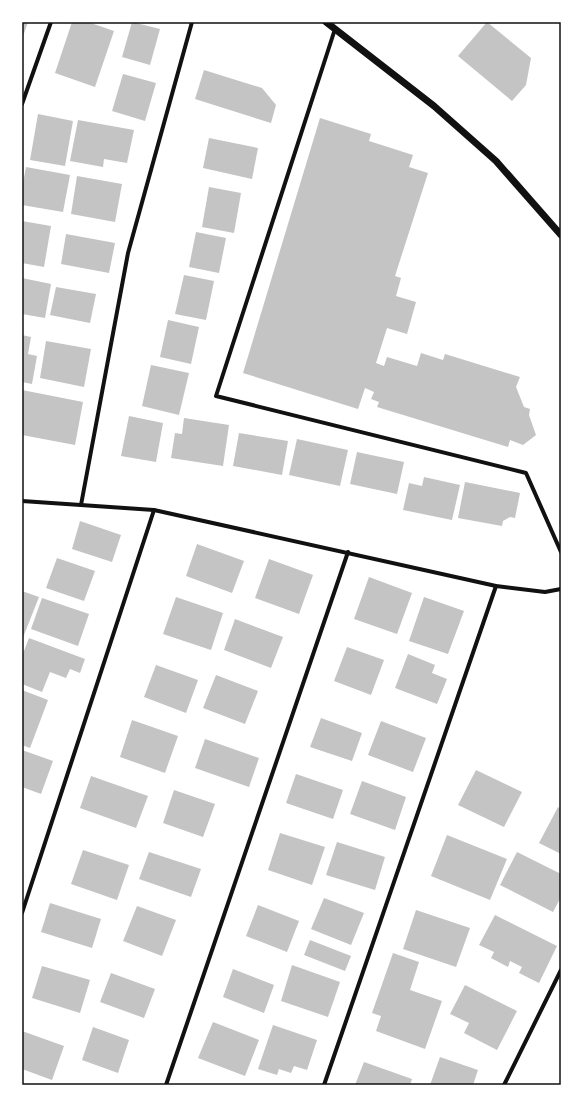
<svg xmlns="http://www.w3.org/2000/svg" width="583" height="1107" font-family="Manrope,sans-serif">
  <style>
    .building { fill: #c4c4c4 }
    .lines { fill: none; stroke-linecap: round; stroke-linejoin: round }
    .minor { stroke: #111; stroke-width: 4 }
    .tertiary { stroke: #111; stroke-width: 7 }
    .neatline { fill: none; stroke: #111; stroke-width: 1.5 }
  </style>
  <rect width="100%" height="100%" fill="#fff"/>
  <g class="building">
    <polygon points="22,22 28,22 22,39"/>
    <polygon points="72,22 88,22 114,31 95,87 55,73"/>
    <polygon points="132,22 160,29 150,65 122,57"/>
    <polygon points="487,22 531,58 526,85 512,101 458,56"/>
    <polygon points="204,70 262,88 276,105 271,123 195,99"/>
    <polygon points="123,74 156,83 145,121 112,111"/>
    <polygon points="38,114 73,121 65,166 30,160"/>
    <polygon points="320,118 371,134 369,141 413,155 409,167 428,173 395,276 401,278 396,296 416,302 407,334 387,328 376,363 384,366 387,357 417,366 421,353 443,360 445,354 520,377 516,387 524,407 530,409 529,415 536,435 523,445 510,440 508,447 377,407 379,402 371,399 374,392 365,388 358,409 243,373"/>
    <polygon points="78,120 134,130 127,163 104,159 103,167 70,161"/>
    <polygon points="209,138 258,148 252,179 203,168"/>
    <polygon points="26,167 70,175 63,212 22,205 22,188"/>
    <polygon points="77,176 122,184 115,222 71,214"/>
    <polygon points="209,187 241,193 234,233 202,227"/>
    <polygon points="22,221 51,226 44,267 22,263"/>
    <polygon points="196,232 226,238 219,273 189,267"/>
    <polygon points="66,234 115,243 109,273 61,264"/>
    <polygon points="184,275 214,281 206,320 175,314"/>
    <polygon points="22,278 51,284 45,318 22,314"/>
    <polygon points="56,287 96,294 90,323 50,315"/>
    <polygon points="168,320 199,327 191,364 160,357"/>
    <polygon points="22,335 31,337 28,354 37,356 32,384 22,382"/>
    <polygon points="46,341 91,349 84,387 40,378"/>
    <polygon points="151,365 189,373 179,415 142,406"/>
    <polygon points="22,390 83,402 75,445 22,435"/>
    <polygon points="129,416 163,423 156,462 121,456"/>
    <polygon points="184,418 229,425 223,466 171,458 175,433 182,434"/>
    <polygon points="239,433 288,441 282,475 233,466"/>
    <polygon points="297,439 348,450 340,486 289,475"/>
    <polygon points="357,452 404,462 397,494 350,484"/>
    <polygon points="424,477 460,485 452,520 403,510 409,483 422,486"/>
    <polygon points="465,482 520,493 515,518 510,517 503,521 502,526 458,518"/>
    <polygon points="80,521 121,535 112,562 72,549"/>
    <polygon points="197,544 244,561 232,593 186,576"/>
    <polygon points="57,558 95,571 84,601 46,588"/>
    <polygon points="269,559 313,575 299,614 255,598"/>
    <polygon points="369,577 412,593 397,634 354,619"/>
    <polygon points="22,591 39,597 22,640"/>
    <polygon points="176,597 223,613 211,650 163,634"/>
    <polygon points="424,597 464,611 448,654 409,641"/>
    <polygon points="42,598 89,614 78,646 31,629"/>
    <polygon points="235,619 283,637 271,668 224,650"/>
    <polygon points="29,638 85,659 80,673 70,669 66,678 50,672 42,692 22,684 22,656"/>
    <polygon points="347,647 384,660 371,695 334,681"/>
    <polygon points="408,654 435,665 432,673 447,679 437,704 395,688"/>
    <polygon points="156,665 198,680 186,713 144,697"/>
    <polygon points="216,675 258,691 245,724 203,708"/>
    <polygon points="22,690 48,700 30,748 22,745"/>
    <polygon points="321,718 362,733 352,761 310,747"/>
    <polygon points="132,720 178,736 165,773 120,757"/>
    <polygon points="381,721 426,738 413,772 368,755"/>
    <polygon points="205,739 259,758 249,787 195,768"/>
    <polygon points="22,750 53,761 41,794 22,787"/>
    <polygon points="476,770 522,792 504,827 458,805"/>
    <polygon points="296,774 343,790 333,819 286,803"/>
    <polygon points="91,776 148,796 136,828 80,808"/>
    <polygon points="362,781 406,797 395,830 350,814"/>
    <polygon points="174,790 215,804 203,837 163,823"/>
    <polygon points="558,807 561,809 561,854 539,843"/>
    <polygon points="280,833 325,847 312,885 268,870"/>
    <polygon points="447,835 507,859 490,900 431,876"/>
    <polygon points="337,842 385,857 375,890 326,875"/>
    <polygon points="83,850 129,865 117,900 71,884"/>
    <polygon points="149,852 201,869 191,897 139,879"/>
    <polygon points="517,852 561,874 561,897 553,912 500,885"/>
    <polygon points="324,898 364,913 351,945 311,929"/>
    <polygon points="50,903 101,919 92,948 41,932"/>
    <polygon points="258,905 299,921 287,952 246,936"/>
    <polygon points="137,906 176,920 162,956 123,941"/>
    <polygon points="416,910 470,928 456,967 403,949"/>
    <polygon points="495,915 557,946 539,983 519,973 522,967 510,961 508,967 491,958 494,952 479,945"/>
    <polygon points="310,940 351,956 345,971 304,955"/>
    <polygon points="393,953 419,962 410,990 442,1001 425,1049 376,1031 381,1016 372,1013"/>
    <polygon points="292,965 340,982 328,1017 281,1001"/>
    <polygon points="42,966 90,980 80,1013 32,998"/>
    <polygon points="233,969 274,985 264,1013 223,997"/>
    <polygon points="111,973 155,989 144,1018 100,1002"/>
    <polygon points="465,985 517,1011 497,1050 464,1033 469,1023 450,1014"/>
    <polygon points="213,1022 259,1040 245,1076 198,1058"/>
    <polygon points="273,1025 317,1040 307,1070 294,1066 291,1073 279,1069 277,1075 258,1069"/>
    <polygon points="93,1027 129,1040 118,1073 82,1060"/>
    <polygon points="22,1031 64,1046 52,1080 22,1069"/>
    <polygon points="440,1057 478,1070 473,1085 430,1085"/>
    <polygon points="364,1062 412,1079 410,1085 355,1085"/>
  </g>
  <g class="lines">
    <g class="minor">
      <polyline points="335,29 216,396 526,473 561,552"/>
      <polyline points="22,104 51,22"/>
      <polyline points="22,501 154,510 496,586 545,592 561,589"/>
      <polyline points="81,505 128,253 192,22"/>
      <polyline points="22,913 154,510"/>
      <polyline points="166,1085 348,552"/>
      <polyline points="324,1085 496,586"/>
      <polyline points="504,1085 561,970"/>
    </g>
    <polyline class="tertiary" points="326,22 434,106 496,161 561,235"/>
  </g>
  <rect width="583" height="1107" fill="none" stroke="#ffffff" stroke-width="46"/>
  <rect x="23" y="23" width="537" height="1061" class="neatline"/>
</svg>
